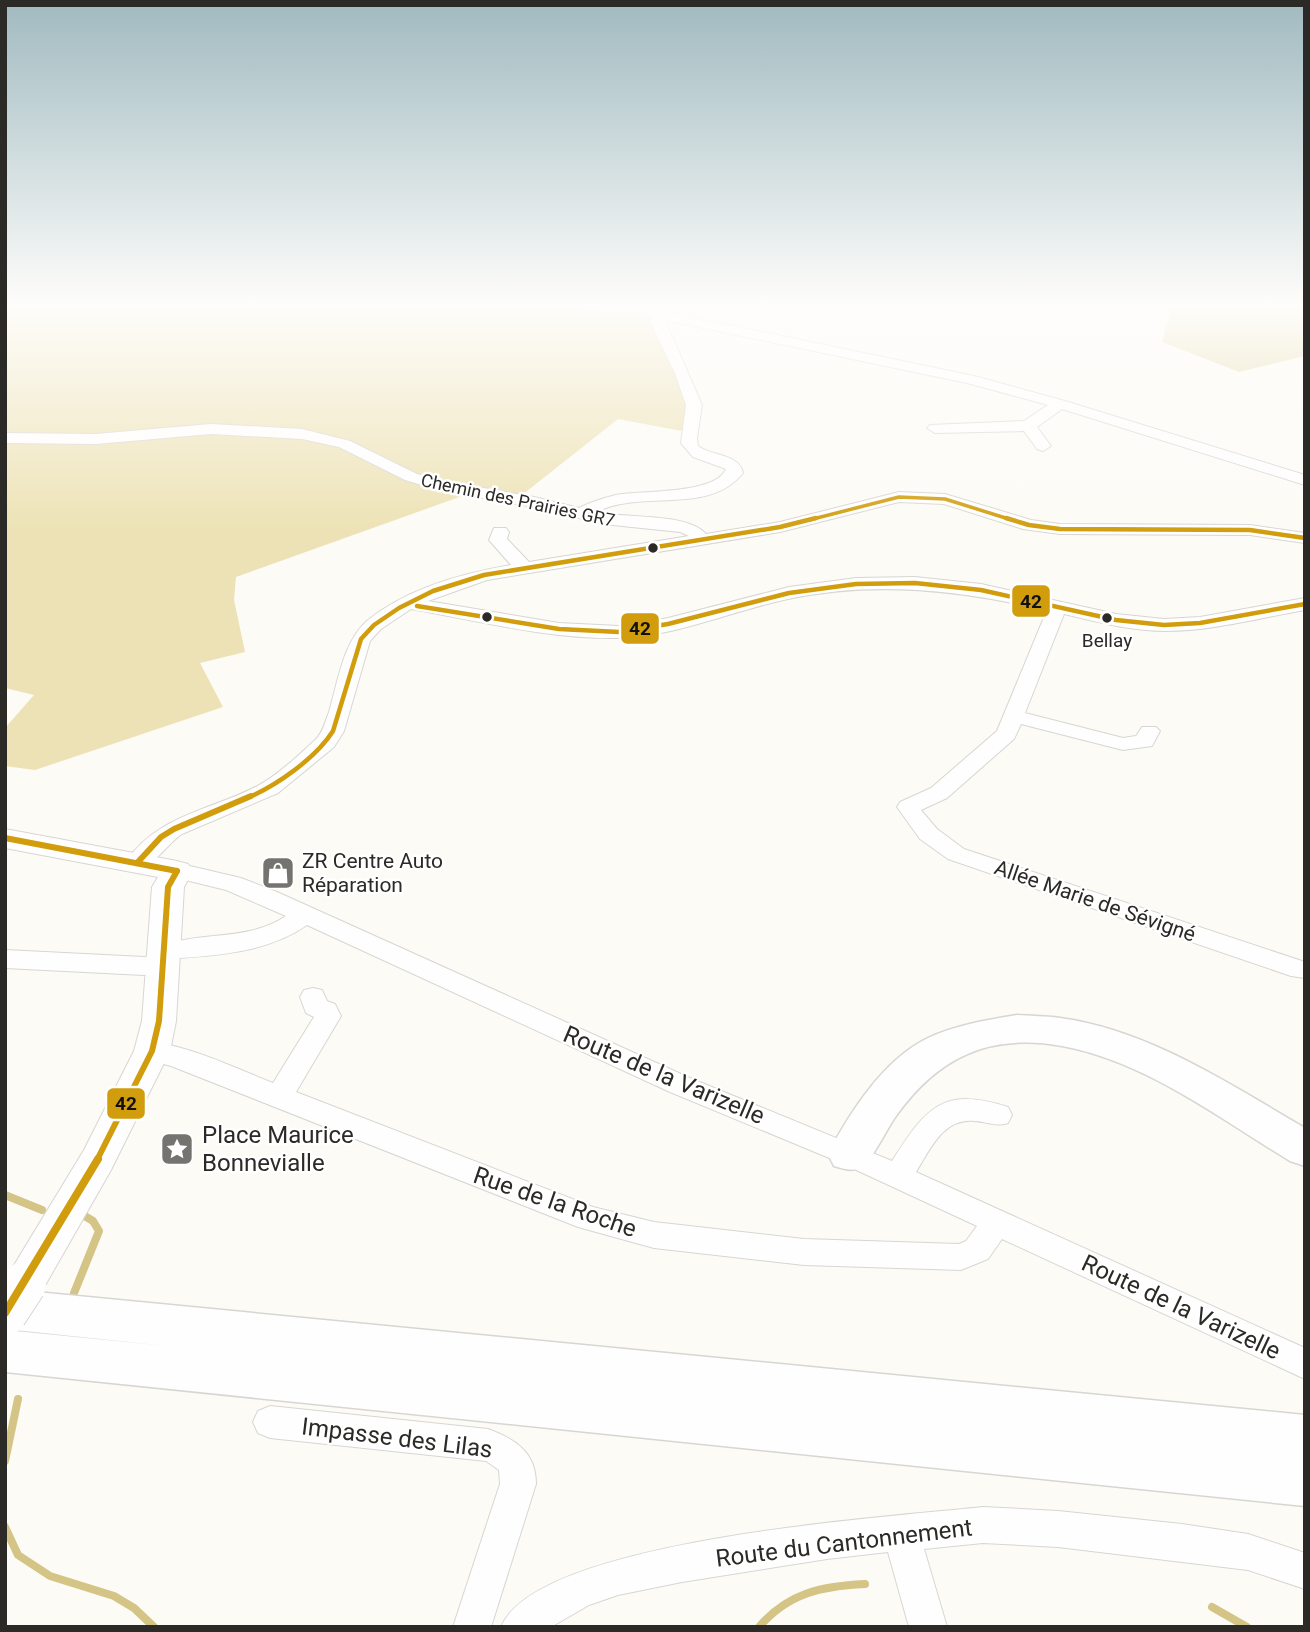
<svg xmlns="http://www.w3.org/2000/svg" width="1310" height="1632" font-family="Roboto,sans-serif">
  <style>
    .green { fill: #ede2b5 }
    .forest { fill: #e2d6a2 }
    .lines { fill: none; stroke-linecap: round; stroke-linejoin: round }
    .stream { stroke: #d4c485; stroke-width: 8 }
    .minor-casing { stroke: #d7d6d2; stroke-width: 2 }
    .major-casing { stroke: #d7d6d2; stroke-width: 2 }
    .highway-casing { stroke: #d7d6d2; stroke-width: 3 }
    .minor { fill: #fffefe; fill-rule: evenodd }
    .major { fill: #fffefe; fill-rule: evenodd }
    .highway { fill: #fffefe; fill-rule: evenodd }
    .major-bridge-casing { stroke: #d7d6d2; stroke-width: 46; stroke-linecap: butt }
    .major-bridge { stroke: #fffefe; stroke-width: 44 }
    .bus-1-far3-casing { stroke: #fff; stroke-width: 7 }
    .bus-1-far2-casing { stroke: #fff; stroke-width: 9 }
    .bus-1-far1-casing { stroke: #fff; stroke-width: 11 }
    .bus-1-casing { stroke: #fff; stroke-width: 13 }
    .bus-1-far3 { stroke: #d19d0c; stroke-width: 3.5 }
    .bus-1-far2 { stroke: #d19d0c; stroke-width: 4.5 }
    .bus-1-far1 { stroke: #d19d0c; stroke-width: 6 }
    .bus-1 { stroke: #d19d0c; stroke-width: 8 }
    .bus-dot { fill: #2b2a27; stroke: #fff; stroke-width: 2.5 }
    .labels { text-anchor: middle; dominant-baseline: central; stroke-width: 5; stroke-linejoin: round; paint-order: stroke }
    .far-street-label { font-size: 18px; fill: #2b2a27; stroke: #fff }
    .bus-label { font-size: 19px; fill: #2b2a27; stroke: #fff }
    .poi-label { font-size: 21px; fill: #2b2a27; stroke: #fff; text-anchor: start }
    .street-label { font-size: 21px; fill: #2b2a27; stroke: #fff }
    .near-street-label { font-size: 24px; fill: #2b2a27; stroke: #fff }
    .near-poi-label { font-size: 24px; fill: #2b2a27; stroke: #fff; text-anchor: start }
    .line-badge { stroke: #fff; stroke-width: 2.5 }
    .pale-badge-label { font-size: 19px; text-anchor: middle; font-weight: bold; fill: #111 }
  </style>
  <rect width="100%" height="100%" fill="#fcfbf6"/>
  <polygon class="green" points="5,305 557,305 649,317 690,403 682,431 618,419 522,495 479,490 236,577 234,600 245,652 200,663 223,707 35,770 5,766 5,728 34,695 5,688"/>
  <polygon class="forest" points="1163,305 1305,305 1305,356 1239,372 1162,342 1171,309"/>
  <g class="lines">
    <g class="stream">
      <polyline points="5,1195 42,1210"/>
      <polyline points="74,1293 99,1231 93,1221 83,1215"/>
      <polyline points="5,1461 18,1399"/>
      <polyline points="5,1527 18,1555 50,1576 114,1596 134,1608 154,1627"/>
      <polyline points="1212,1607 1247,1627"/>
      <path d="M759,1627C788,1593 822,1586 865,1584"/>
    </g>
    <defs>
      <g id="minor">
        <path d="M607,305H633L974,376L1065,401L1305,475V485L1062,409L1037,427L1051,446L1043,451L1037,449L1024,431L935,433L927,428L930,425L1024,421L1048,405L967,383L665,320L702,405L697,438L698,446C711,456 740,454 743,473C709,516 641,489 597,512C625,519 687,512 706,534L780,522L899,492L945,494L1031,520L1060,524L1250,525L1305,533V543L1250,535L1060,534L1023,529L944,504L899,502L780,532L487,580L428,601L559,623L619,626L668,618L789,587L856,578L915,577L981,584L1116,614L1164,619L1200,617L1305,598V610C1259,618 1212,631 1166,631C1131,631 1097,622 1064,614L1025,713L1123,738L1136,736L1142,727H1156L1160,731L1152,746L1123,750L1021,724L1014,739L947,798L921,810L937,829L964,849L1305,962V978L1291,976L948,859L920,839L897,807L900,802L931,788L997,731L1047,610C961,591 876,580 788,599C732,611 675,637 617,638C548,639 479,621 411,609L381,629L370,641L344,731L334,747L278,793L182,834C165,845 150,874 129,868L125,863C157,814 214,810 261,784C280,773 299,755 315,740C323,733 325,722 329,712C338,682 343,641 368,620C408,588 462,573 511,565L489,540L494,528H506L509,532L507,539L529,562L689,536L680,532L603,524L534,507L442,491L405,480L339,447L302,439L211,434L96,444L5,443V433L96,434L211,424L302,429L350,441L417,474L444,481L534,497L579,508C591,502 603,498 616,495C642,490 715,495 726,469L693,457L681,443L686,405L675,373L650,321L653,317Z"/>
        <path d="M177,863L241,878L277,892L690,1078L892,1161C926,1108 942,1086 1008,1107L1012,1115L1008,1123C995,1127 988,1122 975,1121C943,1118 931,1148 916,1172L1305,1348V1379L1002,1239L988,1259L961,1270L804,1265L654,1248L578,1227L171,1066L142,1058L138,1051L142,1044C169,1036 244,1072 273,1083L314,1017L306,1013L300,997L304,990L313,988L322,990L327,1001L335,1004L341,1016L296,1092L593,1207L654,1222L804,1239L959,1244L966,1241L977,1226L839,1162L670,1092L307,925C270,951 223,955 179,958L170,955L166,949L170,943C210,932 250,940 286,916L226,890L169,876L165,871L169,866Z"/>
        <polygon points="5,950 144,957 163,955 172,958 176,964 172,970 144,975 5,968"/>
        <path d="M270,1406L488,1429C515,1439 536,1452 536,1484L491,1627H453L500,1484L499,1470L486,1461L270,1438L258,1433L253,1422L258,1411Z"/>
        <path d="M983,1507L1058,1511L1182,1524L1248,1534L1305,1553V1589L1248,1570L1058,1547L983,1543L924,1549L947,1627H909L888,1552L827,1559L682,1582L618,1595L589,1605L551,1627H501C537,1539 892,1517 983,1507Z"/>
      </g>
      <polygon id="major" points="5,829 177,861 188,864 193,871 184,887 176,1021 170,1051 111,1170 39,1296 24,1302 9,1296 5,1280 84,1150 134,1051 142,1021 152,887 158,877 5,848"/>
      <g id="highway">
        <path d="M1017,1015C1031,1016 1046,1016 1060,1018C1149,1030 1229,1084 1305,1128V1166L1290,1161C1219,1118 1145,1061 1062,1046C989,1033 938,1057 896,1116C888,1127 873,1158 864,1165C855,1173 844,1169 834,1166L828,1154C850,1112 884,1059 928,1038C956,1025 987,1020 1017,1015Z"/>
        <polygon points="5,1289 1305,1415 1305,1506 5,1372 5,1330 167,1346 5,1329"/>
      </g>
    </defs>
    <use href="#minor" class="minor-casing"/>
    <use href="#major" class="major-casing"/>
    <use href="#highway" class="highway-casing"/>
    <use href="#minor" class="minor"/>
    <use href="#major" class="major"/>
    <use href="#highway" class="highway"/>
    <defs>
      <polyline id="major-bridge" points="5,1313 24,1284"/>
    </defs>
    <use href="#major-bridge" class="major-bridge-casing"/>
    <use href="#major-bridge" class="major-bridge"/>
    <defs>
      <polyline id="bus-1-far3" points="809,520 899,497 945,499 1012,520"/>
      <g id="bus-1-far2">
        <polyline points="1006,518 1029,525 1060,529 1250,530 1305,538"/>
        <polyline points="417,606 559,629 619,632 668,624 789,593 856,584 915,583 981,590 1116,620 1164,625 1200,623 1305,604"/>
        <path d="M247,798C276,786 316,758 333,731L361,639L374,625L399,608L433,591L484,575L780,527L816,518"/>
      </g>
      <g id="bus-1-far1">
        <polyline points="5,838 177,871"/>
        <polyline points="137,863 161,837 174,829 251,796"/>
        <polyline points="97,1160 152,1051 159,1021 168,887 177,871"/>
      </g>
      <polyline id="bus-1" points="5,1313 98,1159"/>
    </defs>
    <use href="#bus-1-far3" class="bus-1-far3-casing"/>
    <use href="#bus-1-far2" class="bus-1-far2-casing"/>
    <use href="#bus-1-far1" class="bus-1-far1-casing"/>
    <use href="#bus-1" class="bus-1-casing"/>
    <use href="#bus-1-far3" class="bus-1-far3"/>
    <use href="#bus-1-far2" class="bus-1-far2"/>
    <use href="#bus-1-far1" class="bus-1-far1"/>
    <use href="#bus-1" class="bus-1"/>
  </g>
  <linearGradient id="sky" x2="0" y2="1"><stop stop-color="#a0bac0"/><stop offset="0.57" stop-color="#fefdfb"/><stop offset="1" stop-color="#fefdfb" stop-opacity="0"/></linearGradient>
  <rect width="1310" height="534" fill="url(#sky)"/>
  <defs>
    <symbol id="shop-square" viewBox="-11 -11 22 22"><rect x="-9" y="-9" width="18" height="18" rx="4" fill="#74736f" stroke="#fff"/><path d="M-5-2.5h2.3a2.7 3.5 0 0 1 5.4 0H5L5.5 6h-11ZM-1.5-2.5h3a1.5 2.3 0 0 0-3 0Z" fill="#fff"/></symbol>
    <symbol id="sight-square" viewBox="-11 -11 22 22"><rect x="-9" y="-9" width="18" height="18" rx="4" fill="#74736f" stroke="#fff"/><path d="M0-6L1.8-2.2L6-1.7L2.9 1.2L3.7 5.4L0 3.3L-3.7 5.4L-2.9 1.2L-6-1.7L-1.8-2.2Z" fill="#fff"/></symbol>
  </defs>
  <g fill-rule="evenodd">
    <use href="#shop-square" x="259" y="854" width="38" height="38"/>
    <use href="#sight-square" x="158" y="1130" width="38" height="38"/>
  </g>
  <g class="bus-dot">
    <circle cx="653" cy="548" r="6"/>
    <circle cx="487" cy="617" r="6"/>
    <circle cx="1107" cy="618" r="6"/>
  </g>
  <g class="labels">
    <g class="far-street-label">
      <text transform="translate(518 500) rotate(12)">Chemin des Prairies GR7</text>
    </g>
    <g class="bus-label">
      <text x="1107" y="640">Bellay</text>
    </g>
    <g class="poi-label">
      <text x="302" y="861">ZR Centre Auto<tspan x="302" dy="24">Réparation</tspan></text>
    </g>
    <g class="street-label">
      <text transform="translate(1095 901) rotate(19)">Allée Marie de Sévigné</text>
    </g>
    <g class="near-street-label">
      <text transform="translate(664 1075) rotate(23)">Route de la Varizelle</text>
      <text transform="translate(555 1202) rotate(19)">Rue de la Roche</text>
      <text transform="translate(1181 1307) rotate(25)">Route de la Varizelle</text>
      <text transform="translate(397 1438) rotate(7)">Impasse des Lilas</text>
      <text transform="translate(844 1543) rotate(-7)">Route du Cantonnement</text>
    </g>
    <g class="near-poi-label">
      <text x="202" y="1135">Place Maurice<tspan x="202" dy="28">Bonnevialle</tspan></text>
    </g>
  </g>
  <g class="line-badge">
    <rect x="1011" y="584" width="40" height="34" rx="7" fill="#d19d0c"/>
    <rect x="620" y="612" width="40" height="33" rx="7" fill="#d19d0c"/>
    <rect x="106" y="1087" width="40" height="33" rx="7" fill="#d19d0c"/>
  </g>
  <g class="pale-badge-label">
    <text x="1031" y="608">42</text>
    <text x="640" y="635">42</text>
    <text x="126" y="1110">42</text>
  </g>
  <rect width="1310" height="1632" fill="none" stroke="#2b2a27" stroke-width="14"/>
</svg>
